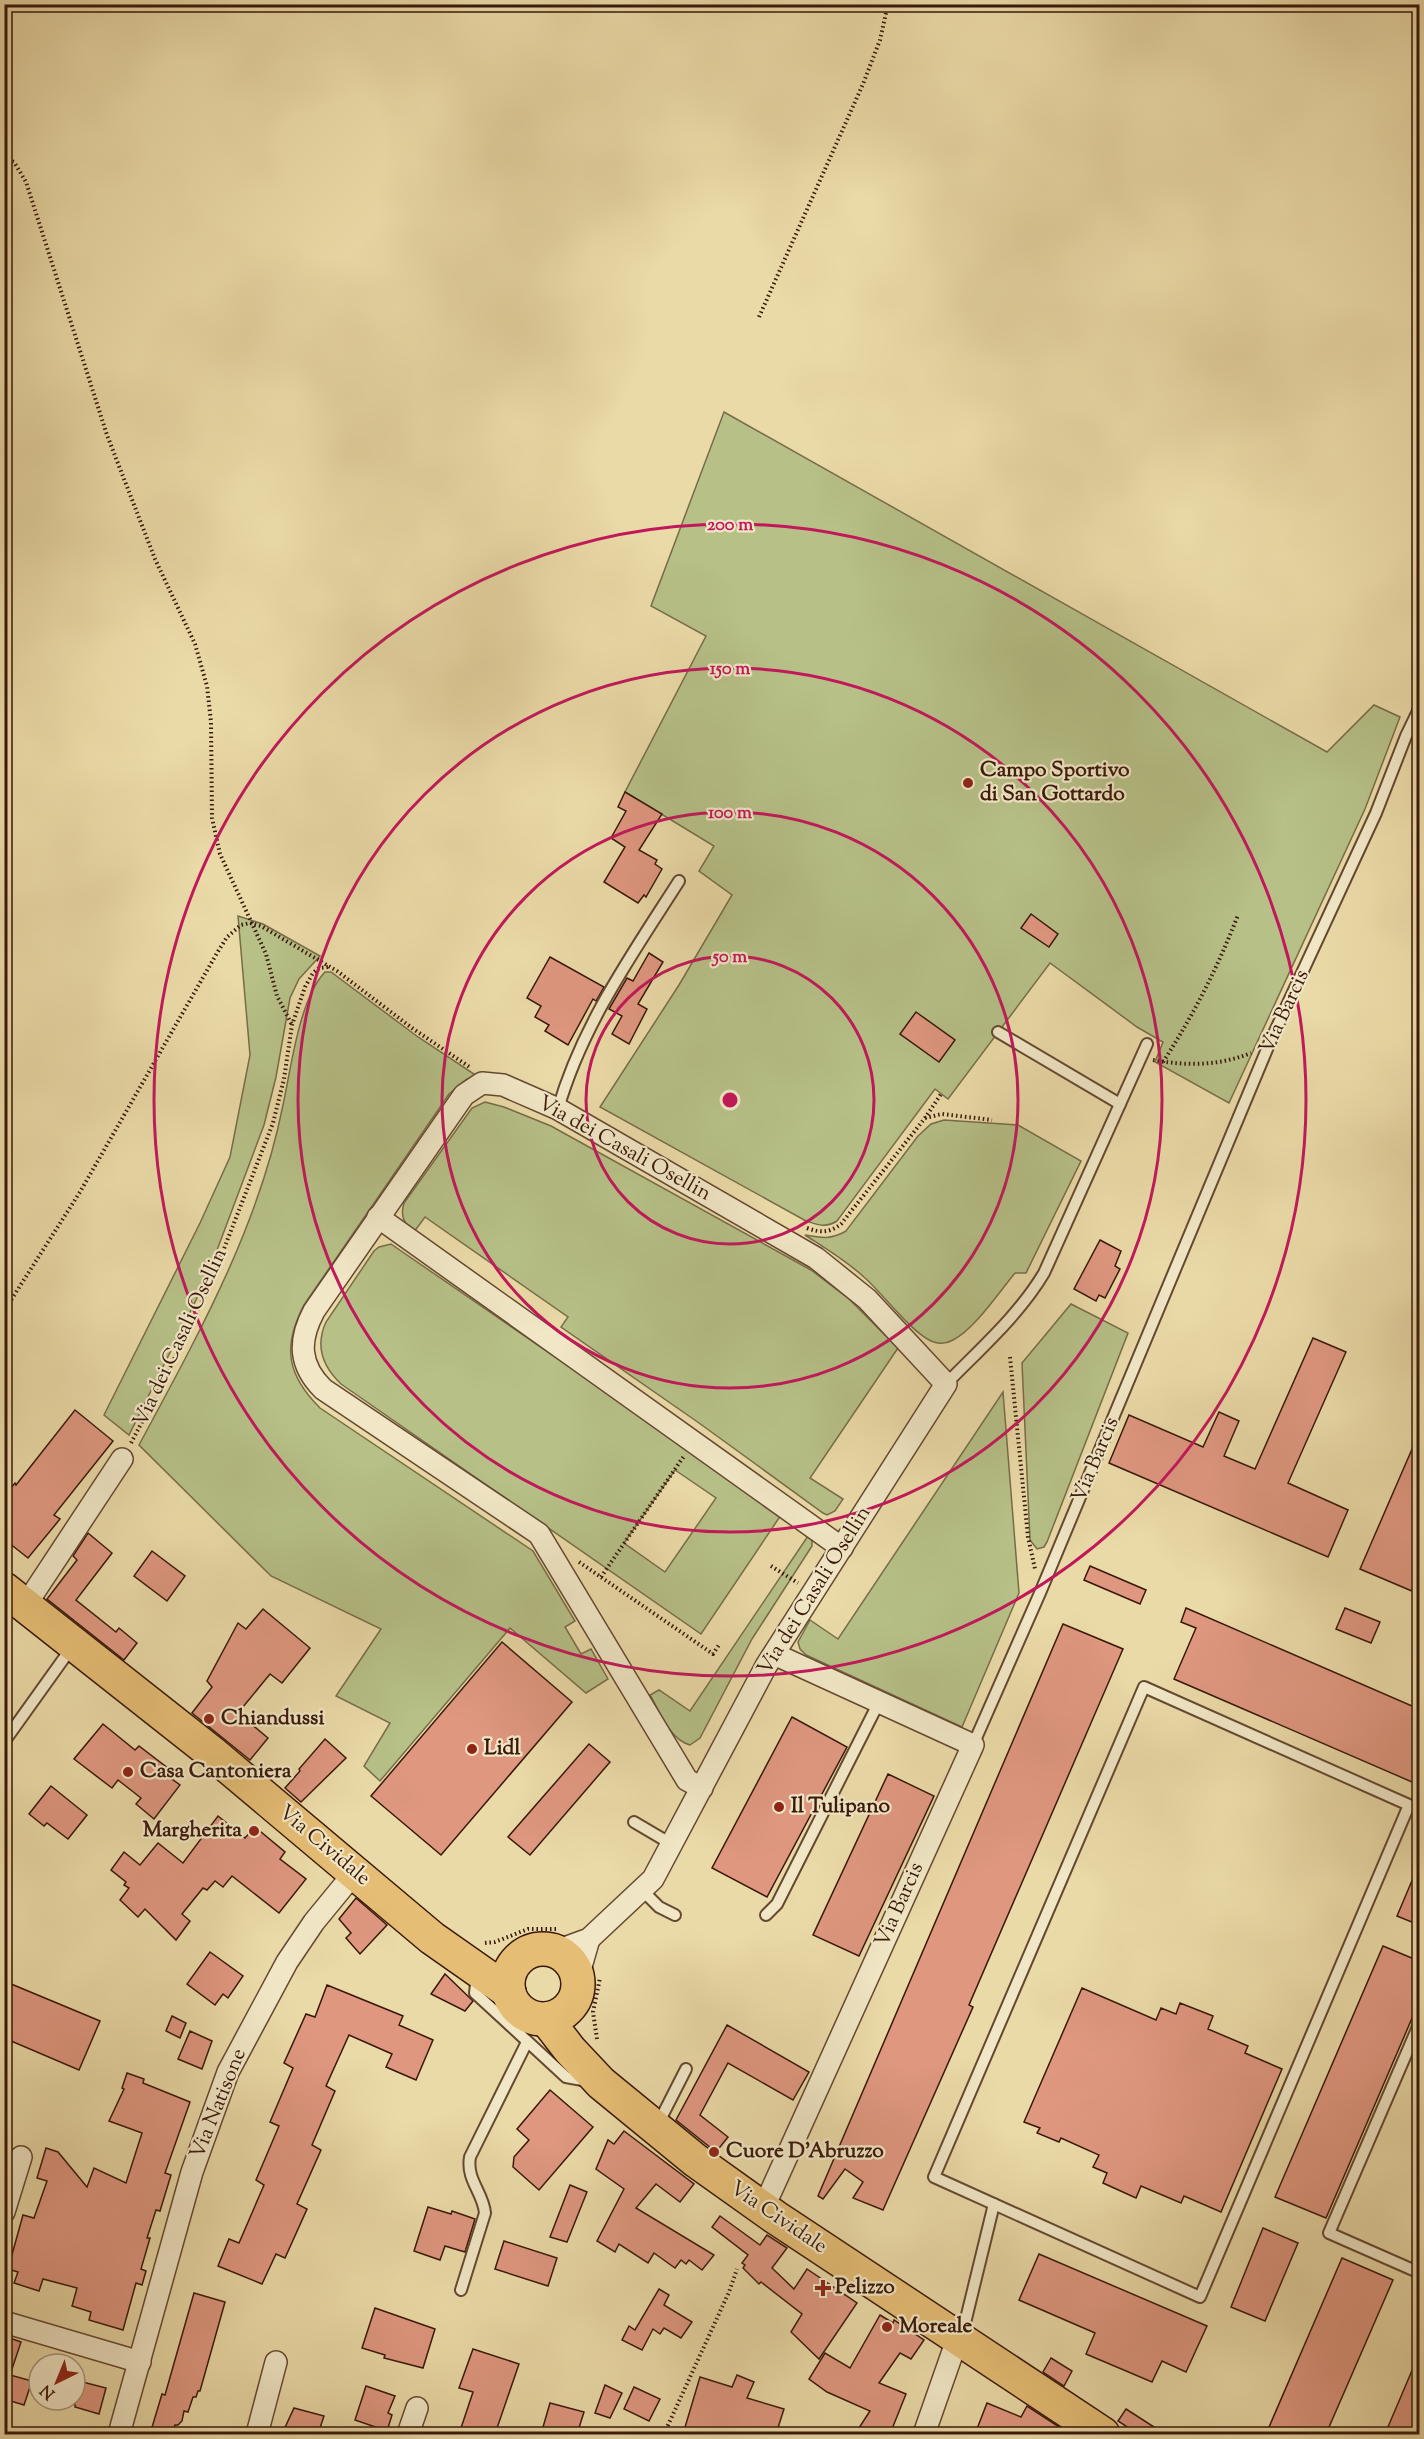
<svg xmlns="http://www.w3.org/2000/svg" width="1424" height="2439" font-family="'Sorts Mill Goudy',serif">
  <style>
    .green { fill: #b6c087; stroke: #786c48; stroke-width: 1.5; fill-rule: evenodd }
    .building { fill: #df9780; stroke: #39180a; stroke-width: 1.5 }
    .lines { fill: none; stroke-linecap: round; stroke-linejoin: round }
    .service-casing { stroke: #654831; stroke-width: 14 }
    .minor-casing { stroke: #654831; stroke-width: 24 }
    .primary-casing { stroke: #39180a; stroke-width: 36 }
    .path { stroke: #39180a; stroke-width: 4; stroke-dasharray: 1.5 3; stroke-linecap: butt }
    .service { stroke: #f1e7c6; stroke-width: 10 }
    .minor { stroke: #f1e7c6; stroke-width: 21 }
    .primary { stroke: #e5bd74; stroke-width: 33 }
    .ring { fill: none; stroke: #c2185b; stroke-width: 3 }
    .poi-dot { fill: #8f2418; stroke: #f1e7c6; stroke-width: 2 }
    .labels { text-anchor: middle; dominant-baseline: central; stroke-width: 4.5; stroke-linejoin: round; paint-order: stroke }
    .poi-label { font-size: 21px; font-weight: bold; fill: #39180a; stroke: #f1e7c6; text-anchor: start }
    .street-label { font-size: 21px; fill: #39180a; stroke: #f1e7c6 }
    .centre { fill: #c2185b; stroke: #f1e7c6; stroke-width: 3 }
    .ring-label { font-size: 18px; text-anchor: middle; font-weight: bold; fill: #c2185b; stroke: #f1e7c6; stroke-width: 4.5; stroke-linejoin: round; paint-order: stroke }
  </style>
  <rect width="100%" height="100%" fill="#eadaa7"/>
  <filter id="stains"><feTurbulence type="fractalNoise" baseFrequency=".00333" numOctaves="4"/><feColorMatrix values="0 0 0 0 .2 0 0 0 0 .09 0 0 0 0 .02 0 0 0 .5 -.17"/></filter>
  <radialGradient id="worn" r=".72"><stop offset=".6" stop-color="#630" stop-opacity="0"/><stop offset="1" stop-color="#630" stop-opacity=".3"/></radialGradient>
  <g class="green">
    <path d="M724,412L1327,752L1374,705L1400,717L1365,809L1229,1103L1155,1062L1163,1042L1137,1027L1050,963L948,1099L935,1089L837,1221C826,1228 818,1225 806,1221L600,1107L679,985L732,895L699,871L714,846L625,792L706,636L651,606Z"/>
    <polygon points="238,916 263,924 320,956 299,979 290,998 276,1077 264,1125 205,1282 129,1435 104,1415 200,1223 230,1157 250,1055"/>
    <path d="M325,972H331L418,1037L477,1076L467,1079L449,1094L304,1305C282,1347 287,1375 320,1408L533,1551L575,1621L565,1627L581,1654L591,1649L608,1679L586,1693L510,1628L380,1781L364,1766L390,1723L336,1696L381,1629L271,1576L139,1445C197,1337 259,1227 283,1105C291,1069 299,999 325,972Z"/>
    <path d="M485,1102L504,1107L551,1126L811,1270L849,1299L898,1348L810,1478L843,1499L835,1511L827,1515L823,1513L699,1423L561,1327L568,1317L425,1217L414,1232C404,1224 400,1216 404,1203L472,1108Z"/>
    <path d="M944,1120L1018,1125L1081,1161L1026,1273H1015C1000,1291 974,1330 953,1340C946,1344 938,1344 931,1341C910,1331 883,1294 865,1278C847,1261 825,1248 805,1235C821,1238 831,1240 846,1231L918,1136L931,1124Z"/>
    <path d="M391,1244L689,1449L781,1515L701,1634L341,1384C322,1366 315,1346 326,1322L374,1251L379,1247ZM675,1470L716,1498L665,1572L624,1543Z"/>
    <polygon points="1071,1304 1128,1333 1047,1542 1044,1547 1037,1549 1030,1540 1022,1363"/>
    <polygon points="1003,1392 1019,1593 962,1727 806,1655 800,1649 798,1642 810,1620 838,1639"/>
    <path d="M808,1536L812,1538V1546L752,1639L700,1738L690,1745C670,1740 660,1712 650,1695L659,1690L690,1711Z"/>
  </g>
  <g class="building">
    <polygon points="625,792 662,814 639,850 657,860 655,864 662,869 646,897 644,895 638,903 604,882 625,847 611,838 626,811 618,807"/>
    <polygon points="1031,914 1058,934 1049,947 1021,928"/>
    <polygon points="649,953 663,962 638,1004 647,1009 629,1044 612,1034 622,1016 609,1009 627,978 633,981"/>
    <polygon points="550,957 604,987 596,1001 593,999 568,1045 545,1031 549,1025 535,1017 541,1006 527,998"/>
    <polygon points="916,1012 955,1040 939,1062 900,1034"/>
    <polygon points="1100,1240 1121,1251 1115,1266 1120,1269 1105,1298 1099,1295 1096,1301 1074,1289"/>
    <polygon points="1313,1338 1346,1352 1288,1483 1348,1510 1328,1557 1109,1463 1129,1415 1203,1447 1219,1412 1239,1421 1224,1456 1255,1469"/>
    <polygon points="75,1410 113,1441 54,1515 60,1519 28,1558 4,1539 4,1496 15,1483 16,1485"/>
    <polygon points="1419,1433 1419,1594 1360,1569"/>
    <polygon points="88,1533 112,1553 76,1600 116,1632 119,1628 137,1643 124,1660 47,1599 77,1560 73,1556"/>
    <polygon points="152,1551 185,1576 167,1601 134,1576"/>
    <polygon points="1090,1566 1146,1590 1140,1604 1084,1580"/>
    <polygon points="1186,1608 1419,1709 1419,1785 1174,1679 1196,1628 1181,1622"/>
    <polygon points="1345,1608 1380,1622 1371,1643 1336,1629"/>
    <polygon points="263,1609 310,1648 282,1683 270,1674 238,1713 268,1738 250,1760 192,1713 212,1687 207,1681 238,1623 246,1629"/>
    <polygon points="1063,1624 1123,1649 969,2005 973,2007 883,2210 853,2198 863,2182 845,2169 823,2199 818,2196"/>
    <polygon points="502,1642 572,1702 441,1855 371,1796"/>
    <polygon points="792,1717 847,1747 767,1897 712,1868"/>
    <polygon points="103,1724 135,1750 139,1746 169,1769 165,1774 180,1785 154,1819 136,1804 141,1798 118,1780 112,1788 74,1759"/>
    <polygon points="325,1739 346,1758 301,1802 285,1788 300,1771 299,1769"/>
    <polygon points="589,1744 610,1762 530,1855 508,1837"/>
    <polygon points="888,1774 934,1796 859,1956 813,1935"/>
    <polygon points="51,1786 87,1815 68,1839 47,1823 44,1826 29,1814"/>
    <polygon points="218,1816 245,1838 255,1827 285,1852 280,1859 306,1879 279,1913 232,1876 223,1887 215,1881 207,1890 203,1888 182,1914 190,1921 176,1940 145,1909 138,1917 120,1900 129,1888 124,1885 126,1882 111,1870 124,1852 140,1865 158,1843 183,1863"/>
    <polygon points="1419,1864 1419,1925 1397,1916"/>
    <polygon points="356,1898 387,1925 360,1954 346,1938 351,1933 339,1919"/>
    <polygon points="1383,1946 1419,1961 1419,2002 1326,2218 1275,2197"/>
    <polygon points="210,1952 243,1976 228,1998 223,1994 215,2005 187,1984"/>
    <polygon points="445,1974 473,2001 465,2011 431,1994"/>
    <polygon points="4,1981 100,2021 79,2070 4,2038"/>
    <polygon points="327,1985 403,2016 399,2025 433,2040 416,2080 386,2067 392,2054 349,2035 326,2086 335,2091 312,2145 321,2150 297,2204 307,2209 285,2258 276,2254 262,2284 218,2266 229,2239 239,2243 264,2185 256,2180 279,2126 270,2122 293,2068 284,2063 306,2014 315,2017"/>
    <polygon points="1082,1988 1156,2020 1161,2008 1176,2014 1180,2003 1213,2016 1208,2029 1248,2046 1245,2053 1282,2069 1221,2212 1184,2196 1181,2203 1141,2186 1136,2198 1103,2183 1107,2173 1093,2167 1099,2155 1061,2138 1059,2142 1037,2133 1040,2128 1024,2122"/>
    <polygon points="172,2016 186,2023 180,2038 166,2031"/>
    <polygon points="727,2025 809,2072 793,2100 728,2063 700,2115 728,2137 716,2152 676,2120"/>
    <polygon points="190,2031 212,2041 202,2069 178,2059"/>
    <polygon points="127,2073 144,2079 143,2083 190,2102 165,2173 171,2175 160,2211 156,2210 147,2238 150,2238 141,2269 146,2271 142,2285 136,2283 123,2330 89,2320 91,2312 72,2306 77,2288 43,2279 39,2291 14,2283 18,2272 8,2269 23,2215 34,2218 47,2181 37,2178 46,2148 58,2152 87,2187 94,2168 126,2183 142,2133 109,2121 124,2089 122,2088"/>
    <polygon points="550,2090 593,2127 539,2190 513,2167 514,2157 529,2140 517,2129"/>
    <polygon points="624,2131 694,2184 680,2202 656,2184 636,2208 714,2255 702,2270 689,2260 686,2264 681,2260 675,2268 654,2253 648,2263 619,2244 615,2252 597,2241 624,2189 596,2169 608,2140 614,2144"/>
    <polygon points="570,2185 587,2192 567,2242 550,2237"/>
    <polygon points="428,2207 451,2214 452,2211 475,2219 465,2252 445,2246 440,2260 414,2251"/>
    <polygon points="720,2216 760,2245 767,2235 787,2248 772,2268 794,2289 807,2269 857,2303 819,2359 791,2332 802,2314 761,2282 759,2284 743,2268 745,2265 742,2263 748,2255 712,2227"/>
    <polygon points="1263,2228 1298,2243 1265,2321 1231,2307"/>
    <polygon points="504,2241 557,2258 548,2286 495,2269"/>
    <polygon points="1039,2254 1207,2326 1186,2372 1162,2361 1152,2382 1086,2354 1095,2333 1019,2300"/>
    <polygon points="1342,2258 1393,2280 1326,2434 1266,2434"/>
    <polygon points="659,2289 669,2295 664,2305 692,2322 681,2338 664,2328 660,2334 653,2329 642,2350 622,2340 629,2326 635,2330"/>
    <polygon points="194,2293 225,2302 200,2391 198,2391 196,2397 193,2397 188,2412 184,2411 182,2421 178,2425 175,2425 173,2433 150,2434 162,2394 165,2395"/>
    <polygon points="375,2308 435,2329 423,2368 384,2358 385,2355 362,2348"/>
    <polygon points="880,2315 893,2323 894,2320 924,2340 911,2359 900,2353 879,2383 906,2394 890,2434 855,2434 870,2411 827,2392 809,2379 825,2353 850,2368"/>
    <polygon points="4,2336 21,2342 10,2375 32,2381 24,2405 4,2399"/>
    <polygon points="473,2349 519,2364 495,2434 459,2434 473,2392 459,2388"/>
    <polygon points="1419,2354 1419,2434 1385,2434"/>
    <polygon points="1051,2358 1072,2371 1064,2386 1043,2372"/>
    <polygon points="737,2375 754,2382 747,2398 784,2409 776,2434 683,2434 700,2377 732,2387"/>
    <polygon points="75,2380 106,2388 99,2414 75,2407"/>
    <polygon points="605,2385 622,2393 610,2418 595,2413"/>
    <polygon points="366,2386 395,2396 388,2413 392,2415 387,2431 355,2420"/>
    <polygon points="634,2387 660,2399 649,2421 624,2409"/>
    <polygon points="550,2403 584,2412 577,2434 541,2434"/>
    <polygon points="987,2403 1021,2417 1027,2406 1070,2434 975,2434"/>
    <polygon points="294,2408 324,2416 318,2434 282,2434"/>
    <polygon points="1126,2409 1165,2434 1138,2434 1118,2421"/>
  </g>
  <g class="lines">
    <defs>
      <g id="service">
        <polyline points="998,1032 1120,1104"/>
        <path d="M558,1109C582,1025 633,953 679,881"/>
        <path d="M946,1384C981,1348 1019,1315 1044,1273L1147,1044"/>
        <polygon points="1144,1687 1409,1805 1200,2297 934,2177"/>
        <polyline points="4,1742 72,1647"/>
        <polyline points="973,1745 1040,1593 1270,1042 1376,813 1406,736 1420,707"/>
        <polyline points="634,1822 673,1845"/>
        <polyline points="643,1891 659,1907 675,1915"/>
        <polyline points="766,1915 777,1904 879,1702"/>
        <polyline points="477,1975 475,1993 566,2077 588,2081"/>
        <polyline points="1420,2022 1329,2233 1420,2273"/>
        <polyline points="510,2025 519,2009"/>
        <polyline points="657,2126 686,2069"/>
        <path d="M461,2290L485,2213C483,2192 466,2180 470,2157L527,2042"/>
        <polyline points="959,2334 965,2323 994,2204"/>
      </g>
      <g id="minor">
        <polyline points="378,1217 842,1548"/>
        <polyline points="25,1606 122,1459"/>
        <path d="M556,1951L589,1939L653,1879L766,1666L946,1384L867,1299L816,1258L558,1109L503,1085L482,1083L464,1095L314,1311C298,1341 299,1365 323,1389L539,1534L687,1780L702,1788"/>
        <polyline points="578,1977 589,1939"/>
        <polyline points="763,2209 973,1745 774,1654"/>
        <polyline points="4,2212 21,2157"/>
        <polyline points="4,2322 140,2362"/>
        <polyline points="119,2434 192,2172 228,2072 287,1962 314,1922 355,1872"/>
        <polyline points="257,2434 276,2362"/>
        <polyline points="408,2434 417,2408"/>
        <polyline points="924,2434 958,2337"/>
      </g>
      <g id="primary">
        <polyline points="4,1589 212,1753 432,1938 509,1992"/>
        <circle cx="543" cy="1984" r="35"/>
        <polyline points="546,2019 570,2050 601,2083 695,2160 775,2217 1103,2434"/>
      </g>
    </defs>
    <use href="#service" class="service-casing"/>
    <use href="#minor" class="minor-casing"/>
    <use href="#primary" class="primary-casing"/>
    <g class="path">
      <polyline points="4,158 14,162 26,182 107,435 155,559 195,644 207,686 211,722 212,818 220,854 266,954 277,996 292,1025"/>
      <polyline points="759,317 863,84 880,40 888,4"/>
      <path d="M1153,1060C1188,1066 1218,1066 1251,1053"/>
      <path d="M1163,1062C1194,1014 1217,969 1238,915"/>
      <polyline points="925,1118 942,1114 992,1120"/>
      <path d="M807,1228C821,1233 829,1233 841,1224L925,1118L941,1094"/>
      <polyline points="4,1311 80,1192 217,953 227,937 241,925 250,923 261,926 337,971 412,1028 471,1068"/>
      <polyline points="1010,1357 1028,1537 1035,1569"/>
      <polyline points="131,1443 164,1380 211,1282 273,1123 284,1079 292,1025 305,987 313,973 319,968 328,967"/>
      <polyline points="579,1562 713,1654 719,1645"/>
      <polyline points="771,1566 798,1583"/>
      <polyline points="601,1577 684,1456"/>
      <polyline points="485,1943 495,1942 528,1929 556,1929"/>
      <polyline points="597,2039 593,2012 600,1978"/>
      <polyline points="664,2434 729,2292 737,2269"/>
    </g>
    <use href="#service" class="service"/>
    <use href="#minor" class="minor"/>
    <use href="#primary" class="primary"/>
  </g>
  <g class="ring">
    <circle cx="730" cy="1100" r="144"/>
    <circle cx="730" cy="1100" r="288"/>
    <circle cx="730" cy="1100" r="432"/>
    <circle cx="730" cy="1100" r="576"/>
  </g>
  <g class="poi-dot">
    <circle cx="968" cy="783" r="6"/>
    <circle cx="209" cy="1719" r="6"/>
    <circle cx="472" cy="1749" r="6"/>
    <circle cx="128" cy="1772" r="6"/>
    <circle cx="779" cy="1807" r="6"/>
    <circle cx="254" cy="1831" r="6"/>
    <circle cx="714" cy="2152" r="6"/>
    <path d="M820 2279h6v6h6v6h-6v6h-6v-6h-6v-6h6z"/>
    <circle cx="887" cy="2327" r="6"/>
  </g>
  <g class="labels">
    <g class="poi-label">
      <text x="980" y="771">Campo Sportivo<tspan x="980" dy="24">di San Gottardo</tspan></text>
      <text x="221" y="1719">Chiandussi</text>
      <text x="484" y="1749">Lidl</text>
      <text x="140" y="1772">Casa Cantoniera</text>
      <text x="791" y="1807">Il Tulipano</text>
      <text x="242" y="1831" text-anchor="end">Margherita</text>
      <text x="726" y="2152">Cuore D’Abruzzo</text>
      <text x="835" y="2288">Pelizzo</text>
      <text x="899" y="2327">Moreale</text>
    </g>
    <g class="street-label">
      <text transform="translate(1285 1012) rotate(-65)">Via Barcis</text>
      <text transform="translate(624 1149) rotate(29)">Via dei Casali Osellin</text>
      <text transform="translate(181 1338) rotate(-65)">Via dei Casali Osellin</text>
      <text transform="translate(1096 1460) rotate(-67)">Via Barcis</text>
      <text transform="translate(815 1591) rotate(-58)">Via dei Casali Osellin</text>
      <text transform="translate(324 1846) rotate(40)">Via Cividale</text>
      <text transform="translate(900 1905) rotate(-66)">Via Barcis</text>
      <text transform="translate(219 2104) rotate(-68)">Via Natisone</text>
      <text transform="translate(778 2218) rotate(34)">Via Cividale</text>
    </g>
  </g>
  <circle cx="730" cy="1100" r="9" class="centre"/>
  <g class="ring-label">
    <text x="730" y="530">200 m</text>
    <text x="730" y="674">150 m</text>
    <text x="730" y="818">100 m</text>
    <text x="730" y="962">50 m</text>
  </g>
  <rect width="1424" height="2439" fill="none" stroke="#eadaa7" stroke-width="24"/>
  <rect x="6" y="6" width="1412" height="2427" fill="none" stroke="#39180a" stroke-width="3"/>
  <rect x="12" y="12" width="1400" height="2415" fill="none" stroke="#39180a" stroke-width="1.5"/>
  <g transform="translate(57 2382) rotate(223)"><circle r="28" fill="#f1e7c6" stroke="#a7947b" stroke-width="1.5"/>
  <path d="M0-4.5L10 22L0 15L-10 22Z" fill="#8f2418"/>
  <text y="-9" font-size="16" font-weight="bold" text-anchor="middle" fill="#39180a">N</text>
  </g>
  <rect width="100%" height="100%" filter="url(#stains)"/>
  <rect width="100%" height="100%" fill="url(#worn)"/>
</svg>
